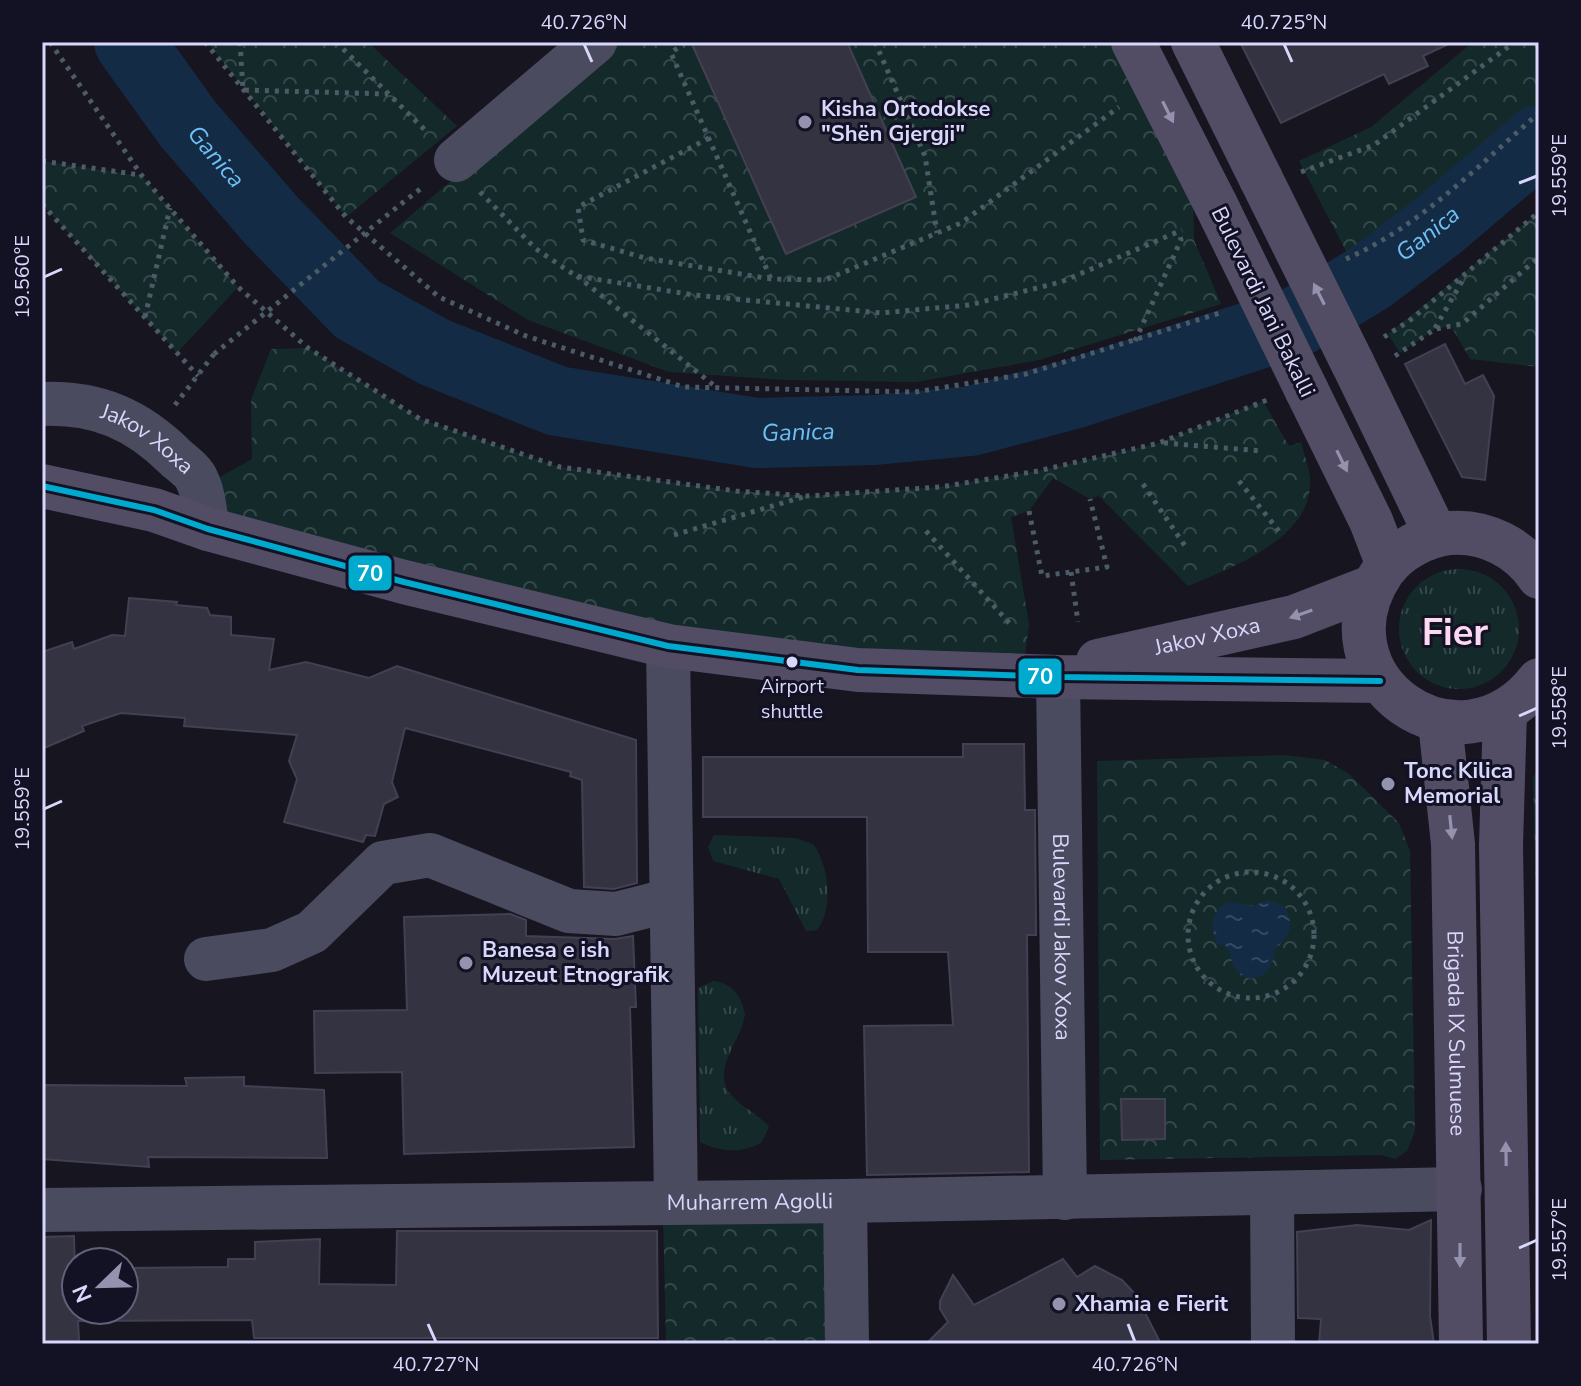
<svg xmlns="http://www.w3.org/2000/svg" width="1581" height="1386" font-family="'Nunito Sans',sans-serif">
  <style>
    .grass { fill: url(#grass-tufts) }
    .park { fill: url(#park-crowns) }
    .water { fill: url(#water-ripples) }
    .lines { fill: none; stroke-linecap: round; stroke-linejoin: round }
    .river { stroke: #142b46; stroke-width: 70 }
    .building { fill: #343342; stroke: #434053; stroke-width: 2 }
    .path { stroke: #4c5b66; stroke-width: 5; stroke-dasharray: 4 6; stroke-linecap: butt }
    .minor { stroke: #4b4b60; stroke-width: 44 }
    .major { stroke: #524c64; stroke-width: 44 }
    .path-bridge { stroke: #4c5b66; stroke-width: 5; stroke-dasharray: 4 6; stroke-linecap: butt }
    .major-bridge { stroke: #524c64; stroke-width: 44 }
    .bus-1-casing { stroke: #131124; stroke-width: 12 }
    .bus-1 { stroke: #00a9ce; stroke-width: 6 }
    .oneway { fill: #9592b0 }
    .ticks { fill: none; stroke: #d8d7fc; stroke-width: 3 }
    .poi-dot { fill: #9493af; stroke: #131124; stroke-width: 3 }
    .bus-dot { fill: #d8d7fc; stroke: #131124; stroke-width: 3 }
    .labels { text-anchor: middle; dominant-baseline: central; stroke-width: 6; stroke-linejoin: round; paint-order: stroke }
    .bus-label { font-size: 20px; fill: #d8d7fc; stroke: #131124 }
    .poi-label { font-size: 22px; font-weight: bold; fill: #d8d7fc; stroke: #131124; text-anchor: start }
    .street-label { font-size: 22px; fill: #d8d7fc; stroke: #131124 }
    .water-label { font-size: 24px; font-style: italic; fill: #6ebff3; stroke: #131124 }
    .town-label { font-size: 38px; font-weight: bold; fill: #fcd9f2; stroke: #131124 }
    .line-badge { stroke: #131124; stroke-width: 3 }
    .badge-label { font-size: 22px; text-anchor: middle; font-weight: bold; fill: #fff }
    .neatline { fill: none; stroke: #d8d7fc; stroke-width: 3 }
    .ticks-label { font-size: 20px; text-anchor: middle; fill: #d8d7fc }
  </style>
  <defs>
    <pattern id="grass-tufts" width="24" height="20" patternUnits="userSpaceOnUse" patternTransform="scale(2)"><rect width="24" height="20" fill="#142a2a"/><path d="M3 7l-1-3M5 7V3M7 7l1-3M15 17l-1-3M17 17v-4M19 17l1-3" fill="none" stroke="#35484a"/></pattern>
    <pattern id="park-crowns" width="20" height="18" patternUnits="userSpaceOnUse" patternTransform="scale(2)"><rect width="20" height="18" fill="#142a2a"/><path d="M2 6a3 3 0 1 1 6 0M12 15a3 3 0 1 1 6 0" fill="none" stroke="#35484a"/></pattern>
    <pattern id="water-ripples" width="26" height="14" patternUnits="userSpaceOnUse" patternTransform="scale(2)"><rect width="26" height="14" fill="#142b46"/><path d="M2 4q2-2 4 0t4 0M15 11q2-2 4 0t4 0" fill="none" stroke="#354962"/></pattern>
  </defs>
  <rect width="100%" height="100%" fill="#161520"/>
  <g class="grass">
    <circle cx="1459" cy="629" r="60"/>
    <path d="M714,835L795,838L813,844C829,866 834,908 817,930L806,931L779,879L713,861L708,847Z"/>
    <path d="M713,981C733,983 741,996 745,1014C742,1041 707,1073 734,1098C745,1109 759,1115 769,1127L762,1142C742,1154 720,1152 700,1142L698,988Z"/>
  </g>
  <g class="park">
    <polygon points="207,42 368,42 457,126 346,217"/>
    <polygon points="614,42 1121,42 1193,193 1194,240 1221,304 1039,360 916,382 787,380 669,372 528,320 390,233"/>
    <path d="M1473,42H1539V113C1480,164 1421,225 1349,257L1299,161L1371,127Z"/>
    <polygon points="42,161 142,176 238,287 177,353 42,204"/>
    <polygon points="1539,212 1539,367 1470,359 1451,326 1435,329 1400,353 1388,334"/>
    <path d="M308,348L420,419L559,467L736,491L807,496L940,487L1038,471L1159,443L1263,401L1289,446L1301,442C1304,455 1311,471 1310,484C1310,539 1229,569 1188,586L1099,496L1090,499L1053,478L1029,511L1011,517L1029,624L1024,663L675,638L216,521L215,480L252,459L251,400L271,349Z"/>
    <polygon points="1286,755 1325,760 1349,774 1399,823 1410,851 1415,1131 1407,1151 1395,1159 1381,1155 1100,1160 1097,761"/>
    <polygon points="1539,769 1539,1011 1533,777"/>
    <polygon points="856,1209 858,1344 569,1344 666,1342 663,1212"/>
  </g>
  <path class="water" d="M1269,900L1285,907C1296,930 1288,935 1274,951C1275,970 1255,988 1238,973C1232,967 1231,956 1228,948L1216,942C1210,925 1212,910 1228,902L1253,906Z"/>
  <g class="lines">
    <path class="river" id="s1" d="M129,42L188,124L271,220L357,309L434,352L557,401L757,433L875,430L971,421L1073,394L1298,321L1371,277L1439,225L1539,140"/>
  </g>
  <g class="building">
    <polygon points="691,42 847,42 916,197 786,254"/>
    <polygon points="1240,42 1453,42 1423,56 1428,66 1389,84 1384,74 1281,123"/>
    <polygon points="1445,344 1465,384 1483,375 1494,396 1485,480 1462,477 1405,364"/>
    <polygon points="129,598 177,602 176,605 207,608 210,615 231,617 231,635 274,639 269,670 306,662 369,678 397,666 636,740 637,883 614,889 584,887 582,780 570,776 571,772 405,728 392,782 398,797 384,804 375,836 366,835 363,842 284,822 297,779 289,761 297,735 184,726 185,718 121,713 82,726 84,731 42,749 42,652 72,642 74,649 112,635 125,636"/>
    <polygon points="963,744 1024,744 1025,810 1035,810 1036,935 1027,935 1029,1172 867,1175 864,1026 953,1025 948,952 868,952 867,817 703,817 703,757 963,757"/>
    <polygon points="510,914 526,920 526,936 615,939 633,936 636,1007 630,1007 634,1147 404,1154 402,1072 315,1073 314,1011 407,1010 404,917"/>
    <polygon points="244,1077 244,1086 324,1090 327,1158 148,1157 149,1167 42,1159 42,1085 187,1086 185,1078"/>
    <polygon points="1121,1099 1165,1099 1165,1139 1122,1140"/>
    <polygon points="1431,1220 1430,1316 1434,1344 1319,1344 1321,1319 1298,1318 1297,1232 1357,1225 1409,1230"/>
    <polygon points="397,1231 657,1231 658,1338 254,1338 252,1320 78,1321 79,1341 42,1342 42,1237 74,1236 76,1310 124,1310 124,1268 228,1267 228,1259 255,1259 255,1242 320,1239 319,1284 396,1285"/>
    <polygon points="1063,1259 1077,1277 1095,1266 1122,1280 1136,1295 1161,1344 926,1344 948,1322 940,1309 940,1301 953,1275 974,1305"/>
  </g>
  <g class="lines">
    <g class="path">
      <polyline points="50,42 142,176 238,287 308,348 420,419 560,467 736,491 807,496 940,487 1038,471 1159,443 1267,400"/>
      <polyline points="205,42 346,217 439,297 526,336 684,387 915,392 1026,374 1223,312"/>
      <polyline points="240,42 243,90 388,94"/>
      <polyline points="336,42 426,131"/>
      <polyline points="685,42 671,53 771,279"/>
      <polyline points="875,42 925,156 937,233"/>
      <polyline points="709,138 578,207 583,240 645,258 771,279 825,280 961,223 1119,107"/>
      <polyline points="42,161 141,175"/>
      <polyline points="1301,172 1374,145 1515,42"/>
      <polyline points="480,192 536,249 576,276 694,295 881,313 969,305 1061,282 1182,230"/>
      <polyline points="42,204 198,376"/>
      <polyline points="401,204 424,186"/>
      <path d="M1346,259C1419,227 1479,165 1539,113"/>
      <polyline points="577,276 716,387"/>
      <polyline points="145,317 170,208"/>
      <polyline points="1435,328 1464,278"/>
      <polyline points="1384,337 1409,321 1539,212"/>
      <polyline points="1135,341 1181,240 1179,232"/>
      <polyline points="1395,356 1435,329 1462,324 1539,257"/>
      <polyline points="175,405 214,354"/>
      <polyline points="1164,443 1262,451"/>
      <polyline points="1239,481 1282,535"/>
      <polyline points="1143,484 1185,546"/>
      <polyline points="1029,511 1042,576 1107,567 1090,499"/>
      <polyline points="926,531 1011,625"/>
      <polyline points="674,535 803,497"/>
      <polyline points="1071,572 1078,622"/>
      <circle cx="1251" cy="935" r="63"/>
    </g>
    <g class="minor">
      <polyline points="456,160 595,42"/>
      <path id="s2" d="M42,404C97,402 137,419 176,458C183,464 194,472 197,480C204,494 205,514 208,529"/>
      <polyline points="668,646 676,1202"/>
      <path id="s3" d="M1058,677L1065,1198"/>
      <polyline points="206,959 272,950 312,932 383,863 430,855 569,911 616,914 671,900"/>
      <polyline points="1272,1194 1273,1344"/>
      <polyline points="845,1201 847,1344"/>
      <path id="s4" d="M42,1210L845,1201L1460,1189"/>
    </g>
    <g class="major">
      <polyline points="1133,42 1216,205"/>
      <polyline points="1193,42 1261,179"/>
      <polyline points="1353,364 1436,535"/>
      <polyline points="1307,391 1371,521 1388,565"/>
      <polyline points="42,486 154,510 208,529 404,582 668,646 858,670 1058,677 1380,681"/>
      <path d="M1539,577C1520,548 1485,530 1450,533C1425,536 1398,550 1383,571C1311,678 1459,783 1539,680"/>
      <path id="s5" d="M1098,661L1294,617L1374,586"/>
      <polyline points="1505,712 1501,845 1509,1344"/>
      <path id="s6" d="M1440,722L1453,844L1461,1344"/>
    </g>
    <polyline class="path-bridge" points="214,354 401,204"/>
    <g class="major-bridge">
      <polyline points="1261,179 1353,364"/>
      <polyline points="1216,205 1307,391"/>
    </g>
    <defs>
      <polyline id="bus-1" points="42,486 154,510 208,529 404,582 668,646 858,670 1058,677 1380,681"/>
    </defs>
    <use href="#bus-1" class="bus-1-casing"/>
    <use href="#bus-1" class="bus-1"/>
  </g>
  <defs><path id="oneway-solid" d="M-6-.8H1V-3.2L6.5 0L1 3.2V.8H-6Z" transform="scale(2)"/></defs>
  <g class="oneway">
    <use href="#oneway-solid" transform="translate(1168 112) rotate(63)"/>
    <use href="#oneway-solid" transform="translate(1319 294) rotate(-117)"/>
    <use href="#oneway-solid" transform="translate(1342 461) rotate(64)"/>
    <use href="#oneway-solid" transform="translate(1301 614) rotate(161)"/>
    <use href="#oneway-solid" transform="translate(1451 827) rotate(84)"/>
    <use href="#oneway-solid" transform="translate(1506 1154) rotate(-91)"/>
    <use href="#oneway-solid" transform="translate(1460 1255) rotate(90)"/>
  </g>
  <path class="ticks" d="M584,44L592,62M1284,44L1292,62M1519,183L1537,176M44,277L62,269M1519,716L1537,708M44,809L62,801M1519,1248L1537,1240M428,1324L436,1342M1128,1324L1135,1342"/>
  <g class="poi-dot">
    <circle cx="805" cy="122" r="8"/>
    <circle cx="1388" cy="784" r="8"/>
    <circle cx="466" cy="963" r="8"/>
    <circle cx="1059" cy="1304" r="8"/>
  </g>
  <circle class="bus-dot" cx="792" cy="662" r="7"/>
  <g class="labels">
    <g class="bus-label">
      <text x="792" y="686">Airport<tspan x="792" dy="25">shuttle</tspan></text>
    </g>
    <g class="poi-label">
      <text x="821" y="109">Kisha Ortodokse<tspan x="821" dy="25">"Shën Gjergji"</tspan></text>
      <text x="1404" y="771">Tonc Kilica<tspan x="1404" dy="25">Memorial</tspan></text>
      <text x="482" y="950">Banesa e ish<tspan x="482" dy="25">Muzeut Etnografik</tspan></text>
      <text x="1075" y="1304">Xhamia e Fierit</text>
    </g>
    <g class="street-label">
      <text transform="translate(1263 302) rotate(64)">Bulevardi Jani Bakalli</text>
      <text stroke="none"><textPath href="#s2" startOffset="114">Jakov Xoxa</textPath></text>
      <text stroke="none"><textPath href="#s5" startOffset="112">Jakov Xoxa</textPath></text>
      <text stroke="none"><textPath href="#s3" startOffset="260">Bulevardi Jakov Xoxa</textPath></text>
      <text stroke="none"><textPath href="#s6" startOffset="312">Brigada IX Sulmuese</textPath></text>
      <text stroke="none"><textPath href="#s4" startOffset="708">Muharrem Agolli</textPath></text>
    </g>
    <g class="water-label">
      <text stroke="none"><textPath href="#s1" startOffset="144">Ganica</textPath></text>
      <text stroke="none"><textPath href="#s1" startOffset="1488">Ganica</textPath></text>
      <text stroke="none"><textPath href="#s1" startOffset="816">Ganica</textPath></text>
    </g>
    <g class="town-label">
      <text x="1455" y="632">Fier</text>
    </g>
  </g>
  <g class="line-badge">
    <rect x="347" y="554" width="46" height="38" rx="8" fill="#00a9ce"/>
    <rect x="1017" y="657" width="46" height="39" rx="8" fill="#00a9ce"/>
  </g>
  <g class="badge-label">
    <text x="370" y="581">70</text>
    <text x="1040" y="684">70</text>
  </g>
  <rect width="1581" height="1386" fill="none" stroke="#131124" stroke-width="88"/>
  <g transform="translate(100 1286) rotate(247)"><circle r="38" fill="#131124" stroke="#62607a" stroke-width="2"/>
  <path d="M0-6L14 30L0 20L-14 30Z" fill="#9493af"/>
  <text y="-12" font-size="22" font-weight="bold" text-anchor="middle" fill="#d8d7fc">N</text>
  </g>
  <rect x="44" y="44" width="1493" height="1298" class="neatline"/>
  <g class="ticks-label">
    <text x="584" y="29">40.726°N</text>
    <text x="1284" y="29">40.725°N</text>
    <text transform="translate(1559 176) rotate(-90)" y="7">19.559°E</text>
    <text transform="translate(22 277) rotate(-90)" y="7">19.560°E</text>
    <text transform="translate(1559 708) rotate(-90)" y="7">19.558°E</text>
    <text transform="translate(22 809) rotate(-90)" y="7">19.559°E</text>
    <text transform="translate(1559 1240) rotate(-90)" y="7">19.557°E</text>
    <text x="436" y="1371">40.727°N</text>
    <text x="1135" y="1371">40.726°N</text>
  </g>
</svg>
